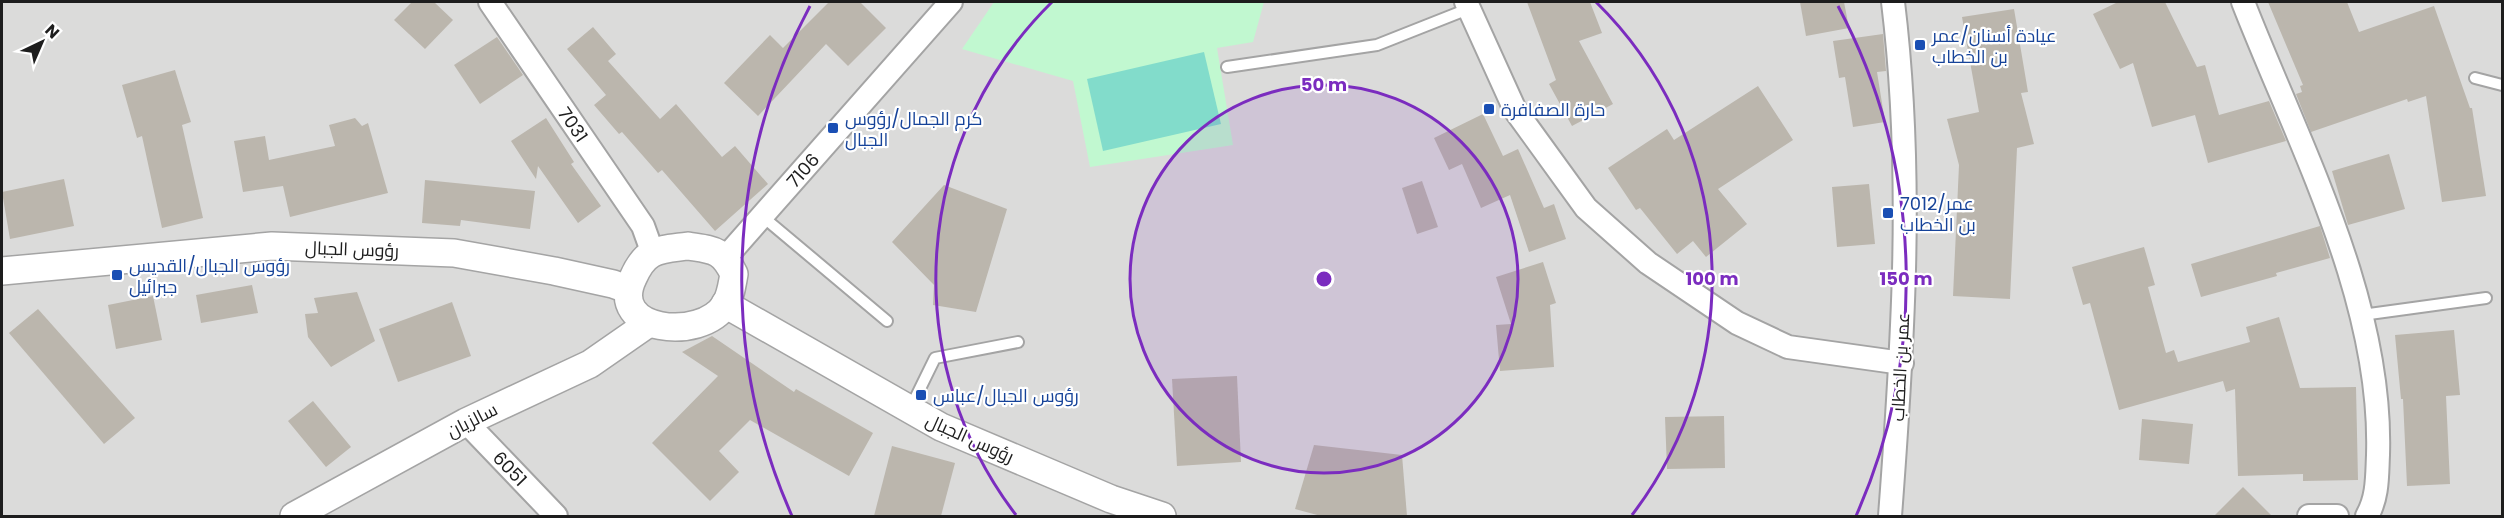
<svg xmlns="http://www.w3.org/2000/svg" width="2504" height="518" font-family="Poppins,Cairo,sans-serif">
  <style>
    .residential { fill: #dbdbda }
    .park { fill: #c1f8d0 }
    .pitch { fill: #82dccb }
    .building { fill: #bbb6ad }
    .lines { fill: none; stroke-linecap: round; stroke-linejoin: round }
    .service-casing { stroke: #a4a4a4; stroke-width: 14 }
    .minor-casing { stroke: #a4a4a4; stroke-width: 26 }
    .tertiary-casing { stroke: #a4a4a4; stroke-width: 30 }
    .service { stroke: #fff; stroke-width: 10 }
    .minor { stroke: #fff; stroke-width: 22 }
    .tertiary { stroke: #fff; stroke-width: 27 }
    .ring { fill: none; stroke: #7b2cbf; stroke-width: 3 }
    .transit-dot { fill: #1a4fb4; stroke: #fff; stroke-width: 2 }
    .labels { text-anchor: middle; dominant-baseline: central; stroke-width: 4.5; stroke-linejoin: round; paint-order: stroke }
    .transit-label { font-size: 18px; fill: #164399; stroke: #fff; text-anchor: start }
    .street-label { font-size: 18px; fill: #1d1d1d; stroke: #fff }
    .centre { fill: #7b2cbf; stroke: #fff; stroke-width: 3 }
    .ring-label { font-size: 18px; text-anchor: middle; font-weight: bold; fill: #7b2cbf; stroke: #fff; stroke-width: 4.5; stroke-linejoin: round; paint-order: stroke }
  </style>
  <rect width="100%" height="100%" fill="#eeede3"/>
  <rect class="residential" x="2" y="2" width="2500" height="514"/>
  <polygon class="park" points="994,2 1264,2 1253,42 1217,48 1233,145 1090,167 1073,81 962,49"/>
  <polygon class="pitch" points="1204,52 1221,124 1103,151 1087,79"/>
  <g class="building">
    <polygon points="412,2 434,2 453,20 425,49 394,20"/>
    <polygon points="829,2 860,2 886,28 848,66 826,44 758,116 724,83 770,35 783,48"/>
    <polygon points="1527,2 1590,2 1602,33 1579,41 1613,104 1572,126 1549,84 1556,80"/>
    <polygon points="1800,2 1844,2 1849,28 1806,36"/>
    <polygon points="2118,2 2165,2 2197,67 2205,65 2219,115 2269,101 2286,141 2208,163 2195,115 2152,127 2133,63 2120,69 2093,14"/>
    <polygon points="2268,2 2347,2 2359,32 2434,6 2470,108 2472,108 2486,196 2442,202 2426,96 2408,102 2407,99 2311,132 2296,94 2302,92 2300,86 2303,85"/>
    <polygon points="2014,9 2028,92 2021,93 2034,144 2017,148 2010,299 1953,296 1959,165 1947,119 1979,112 1962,17"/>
    <polygon points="593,27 616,54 608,61 660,119 676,104 722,157 735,146 768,184 715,231 662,170 658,173 622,132 619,134 594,105 606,95 567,49"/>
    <polygon points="1883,34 1886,71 1877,72 1885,122 1853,127 1845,77 1839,78 1833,41"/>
    <polygon points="497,37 523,75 480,104 454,65"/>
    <polygon points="175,70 191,122 182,125 203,218 162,228 142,136 137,138 122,85"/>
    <polygon points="1758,86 1793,140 1718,189 1747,224 1706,257 1693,241 1677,254 1640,208 1636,210 1608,168 1667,129 1674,140"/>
    <polygon points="1483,114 1503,156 1518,149 1544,208 1554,204 1566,239 1529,252 1510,195 1481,208 1462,164 1449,170 1434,138"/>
    <polygon points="355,118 362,126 368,123 388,193 290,217 283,186 243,192 234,141 265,136 269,160 335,146 329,125"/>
    <polygon points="546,118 574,162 571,164 601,206 578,223 538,166 536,179 511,141"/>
    <polygon points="2389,154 2405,209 2348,225 2332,171"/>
    <polygon points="64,179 74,226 10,239 2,192"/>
    <polygon points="425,180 535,191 530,229 461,220 460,226 422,223"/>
    <polygon points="1422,181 1438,227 1417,234 1402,188"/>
    <polygon points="1869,184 1875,244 1837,247 1832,187"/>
    <polygon points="944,185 1007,209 976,312 933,305 934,285 892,242"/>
    <polygon points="2320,226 2330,258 2276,273 2277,276 2201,297 2191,264"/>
    <polygon points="2144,247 2155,285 2148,287 2166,353 2174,350 2178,362 2250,342 2246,327 2279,317 2300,388 2356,387 2358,480 2303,481 2303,474 2238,476 2235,389 2226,392 2223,381 2119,410 2090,303 2083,305 2072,267"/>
    <polygon points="1543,262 1556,303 1550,305 1554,367 1500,371 1496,325 1511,324 1496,277"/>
    <polygon points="252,285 258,313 201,323 196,295"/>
    <polygon points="357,292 375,341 331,367 308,337 305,314 318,313 314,298"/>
    <polygon points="153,296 162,340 116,349 108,305"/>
    <polygon points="452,302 471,356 398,382 379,329"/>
    <polygon points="38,309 135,418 104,444 9,333"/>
    <polygon points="2454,330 2460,395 2446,396 2450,484 2407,486 2403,399 2401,399 2395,335"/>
    <polygon points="712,336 794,392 796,389 873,433 849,476 750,420 719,451 739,472 710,501 652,443 718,376 682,352"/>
    <polygon points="1237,376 1241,462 1177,466 1172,379"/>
    <polygon points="313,401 351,447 326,467 288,421"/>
    <polygon points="1724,416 1725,468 1667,469 1665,417"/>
    <polygon points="2142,419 2193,424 2189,464 2139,460"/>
    <polygon points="1314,445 1402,455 1407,516 1321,516 1295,509"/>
    <polygon points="892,446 955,463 941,516 874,516"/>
    <polygon points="2243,487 2272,516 2214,516"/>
  </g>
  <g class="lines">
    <defs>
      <g id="service">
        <polyline points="1227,67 1377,45 1468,9"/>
        <polyline points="2475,78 2502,85"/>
        <polyline points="762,216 887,321"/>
        <polyline points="2362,315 2486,298"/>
        <polyline points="910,409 935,358 1018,342"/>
      </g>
      <g id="minor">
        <path id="s1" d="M490,2L643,226L652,251"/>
        <polyline points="1466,2 1515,110 1586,208 1648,263 1737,323 1788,347 1902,363"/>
        <path d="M2243,2C2298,143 2383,300 2378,455C2377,476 2378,497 2367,516"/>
        <path id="s2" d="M726,257L951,2"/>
        <path id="s3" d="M466,422L556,516"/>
        <path d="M1890,516C1903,345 1914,173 1893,2"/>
        <polyline points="2309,516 2337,516"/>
      </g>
      <g id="tertiary">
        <path d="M688,246C713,250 722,249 734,274C732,284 731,296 725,305C701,342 607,332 633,278C646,248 659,250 688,246Z"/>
        <polyline points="2,271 272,246 454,253 554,271 613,284 627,289"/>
        <polyline points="725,304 941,427 1111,499 1162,516"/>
        <polyline points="294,516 466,422 590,364 649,323"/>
      </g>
    </defs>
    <use href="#service" class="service-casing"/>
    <use href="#minor" class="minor-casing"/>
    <use href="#tertiary" class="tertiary-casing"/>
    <use href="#service" class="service"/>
    <use href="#minor" class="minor"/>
    <use href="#tertiary" class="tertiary"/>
  </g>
  <circle cx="1324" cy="279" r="194" fill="#7b2cbf" fill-opacity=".12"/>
  <g class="ring">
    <circle cx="1324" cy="279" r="194"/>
    <path d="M1016 515A388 388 0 0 1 1052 2M1596 2A388 388 0 0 1 1632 515"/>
    <path d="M792 516A582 582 0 0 1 810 6M1838 6A582 582 0 0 1 1856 516"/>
  </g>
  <g class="transit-dot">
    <rect x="1914" y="39" width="12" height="12" rx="3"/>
    <rect x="1483" y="103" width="12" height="12" rx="3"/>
    <rect x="827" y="122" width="12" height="12" rx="3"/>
    <rect x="1882" y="207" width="12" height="12" rx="3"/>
    <rect x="111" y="269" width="12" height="12" rx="3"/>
    <rect x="915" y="389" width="12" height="12" rx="3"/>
  </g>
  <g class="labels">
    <g class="transit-label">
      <text x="1932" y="35">عيادة أسنان/عمر<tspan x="1932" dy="21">بن الخطاب</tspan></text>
      <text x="1501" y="109">حارة الصفافرة</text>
      <text x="845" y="118">كرم الجمال/رؤوس<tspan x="845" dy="21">الجبال</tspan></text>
      <text x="1900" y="203">7012/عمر<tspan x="1900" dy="21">بن الخطاب</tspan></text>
      <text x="129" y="265">رؤوس الجبال/القديس<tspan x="129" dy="21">جبرائيل</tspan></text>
      <text x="933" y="395">رؤوس الجبال/عباس</text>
    </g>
    <g class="street-label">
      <text stroke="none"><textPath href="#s1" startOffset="148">7031</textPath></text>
      <text stroke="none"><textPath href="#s2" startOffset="116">7106</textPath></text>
      <text transform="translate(352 249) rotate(2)">رؤوس الجبال</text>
      <text transform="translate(1900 367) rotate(-87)">عمر بن الخطاب</text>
      <text transform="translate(472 420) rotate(-27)">سالزيان</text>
      <text transform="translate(970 438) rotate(24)">رؤوس الجبال</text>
      <text stroke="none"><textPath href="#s3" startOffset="64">6051</textPath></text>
    </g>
  </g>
  <circle cx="1324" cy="279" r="9" class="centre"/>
  <g class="ring-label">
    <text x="1324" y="91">50 m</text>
    <text x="1712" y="285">100 m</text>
    <text x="1906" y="285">150 m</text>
  </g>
  <rect width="2504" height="518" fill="none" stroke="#1d1d1d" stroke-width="6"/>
  <g transform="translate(42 42) rotate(44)" stroke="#ffffff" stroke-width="4.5" paint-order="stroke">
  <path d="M0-4.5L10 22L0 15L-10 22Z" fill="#1d1d1d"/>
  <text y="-9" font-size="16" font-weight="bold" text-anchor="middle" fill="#1d1d1d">N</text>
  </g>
</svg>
